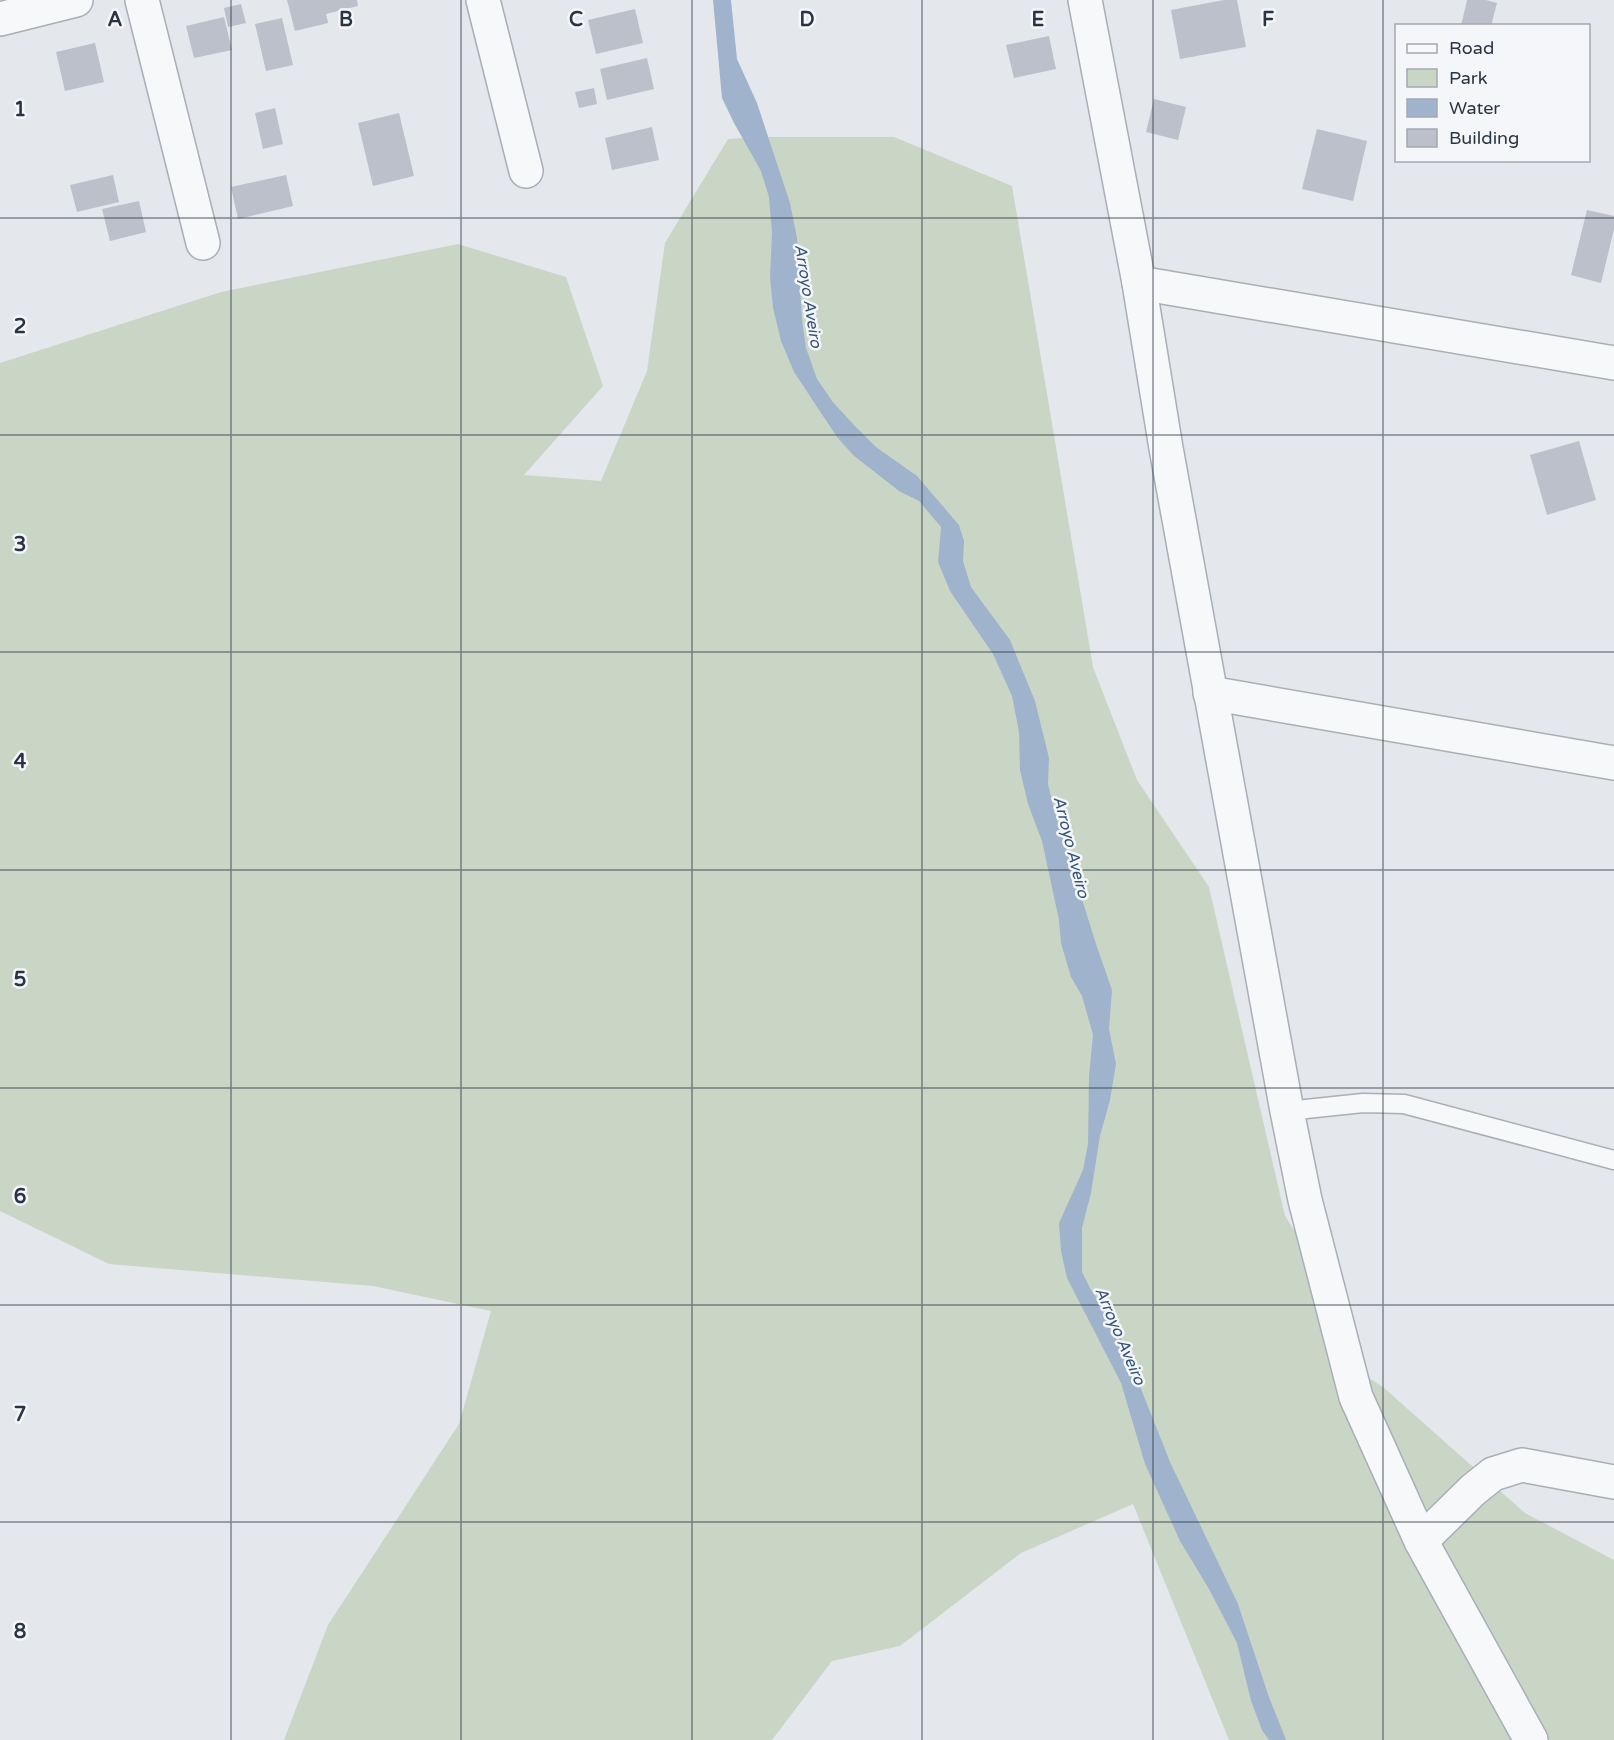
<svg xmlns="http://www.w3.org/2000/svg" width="1614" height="1740" font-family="'Varela Round',sans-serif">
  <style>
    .green { fill: #c9d6c5 }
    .water { fill: #9fb4cc }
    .building { fill: #bbc0ca }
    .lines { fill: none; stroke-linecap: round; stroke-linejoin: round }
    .lane-casing { stroke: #a9aeb7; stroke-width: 21 }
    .street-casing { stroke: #a9aeb7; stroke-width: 36 }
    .lane { stroke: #f7f8fa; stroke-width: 18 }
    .street { stroke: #f7f8fa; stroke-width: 33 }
    .grid { fill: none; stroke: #2b3445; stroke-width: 1.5; stroke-opacity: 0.55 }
    .labels { text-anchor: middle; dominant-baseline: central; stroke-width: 5; stroke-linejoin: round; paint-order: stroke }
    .water-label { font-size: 16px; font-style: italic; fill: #34527a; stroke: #f4f6f9 }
    .grid-label { font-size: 20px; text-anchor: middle; font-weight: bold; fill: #2b3445; stroke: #f4f6f9; stroke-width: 5; stroke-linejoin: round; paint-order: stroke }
  </style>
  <rect width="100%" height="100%" fill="#e4e7ec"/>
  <polygon class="green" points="760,137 894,137 1012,186 1093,667 1137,780 1209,887 1285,1216 1348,1315 1361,1373 1383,1387 1525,1513 1614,1560 1614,1740 1229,1740 1133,1504 1021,1553 900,1646 832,1661 772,1740 284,1740 328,1625 459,1424 491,1311 373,1286 109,1264 0,1211 0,363 221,292 458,244 566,277 603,386 524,475 601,481 647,371 665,243 728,139"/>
  <polygon class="water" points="713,0 731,0 737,59 757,103 790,203 797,238 802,320 806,348 817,379 832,401 853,424 876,447 917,476 959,525 964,541 963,561 971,587 1010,640 1035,701 1049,758 1048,784 1055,813 1096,944 1112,990 1109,1029 1116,1064 1110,1100 1100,1136 1091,1193 1082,1228 1082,1272 1091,1290 1116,1326 1170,1462 1238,1604 1269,1697 1286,1740 1269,1740 1262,1730 1251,1701 1237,1643 1209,1589 1180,1541 1145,1464 1121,1383 1067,1278 1061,1251 1059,1223 1083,1170 1088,1144 1089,1076 1093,1035 1082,996 1071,977 1061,943 1059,920 1042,841 1028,804 1020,770 1019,732 1012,696 993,654 950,591 938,562 941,527 919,501 899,491 853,455 837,437 794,372 781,341 773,308 770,277 772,233 769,197 761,171 734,123 722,98"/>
  <g class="building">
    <polygon points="287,0 357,0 358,6 326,14 328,23 295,31"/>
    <polygon points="1224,0 1237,0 1246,47 1180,59 1171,10"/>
    <polygon points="1467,0 1486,0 1497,3 1491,26 1461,26"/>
    <polygon points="241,4 246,23 228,27 224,8"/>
    <polygon points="635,9 643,43 596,54 588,20"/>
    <polygon points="224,17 232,50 194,58 186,26"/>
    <polygon points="282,18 293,65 266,71 255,24"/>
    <polygon points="1049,36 1056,69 1014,78 1006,45"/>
    <polygon points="95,43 104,82 65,91 56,52"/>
    <polygon points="647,58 654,89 607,100 600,69"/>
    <polygon points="594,88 597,104 579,108 575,92"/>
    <polygon points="1154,99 1186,107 1178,140 1146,132"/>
    <polygon points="275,108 283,144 263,149 255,113"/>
    <polygon points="399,113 414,176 373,186 358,123"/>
    <polygon points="652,127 659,160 612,170 605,138"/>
    <polygon points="1317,129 1367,141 1353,201 1302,189"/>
    <polygon points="113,175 119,202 77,212 70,185"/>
    <polygon points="286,175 293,206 238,219 231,187"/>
    <polygon points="139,201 146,232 110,241 102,209"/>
    <polygon points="1587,210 1614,216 1614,229 1601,283 1571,275"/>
    <polygon points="1579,441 1596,500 1547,515 1530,455"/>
  </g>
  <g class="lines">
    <defs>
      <polyline id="lane" points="1287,1111 1363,1103 1404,1104 1614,1160"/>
      <g id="street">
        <polyline points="142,0 203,243"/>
        <polyline points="483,0 526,171"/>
        <polyline points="1085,0 1139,283 1166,448 1287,1111 1305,1200 1356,1397 1421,1541 1531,1740"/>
        <polyline points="0,19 76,0"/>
        <polyline points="1139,283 1614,363"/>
        <polyline points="1210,693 1614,763"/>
        <polyline points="1421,1541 1473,1490 1493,1474 1522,1465 1614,1482"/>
      </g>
    </defs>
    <use href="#lane" class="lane-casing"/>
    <use href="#street" class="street-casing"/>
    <use href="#lane" class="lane"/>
    <use href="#street" class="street"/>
  </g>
  <path class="grid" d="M231,0V1740M461,0V1740M692,0V1740M922,0V1740M1153,0V1740M1383,0V1740M0,218H1614M0,435H1614M0,652H1614M0,870H1614M0,1088H1614M0,1305H1614M0,1522H1614"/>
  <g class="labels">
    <g class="water-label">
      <text transform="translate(808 296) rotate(81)">Arroyo Aveiro</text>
      <text transform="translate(1071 847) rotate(76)">Arroyo Aveiro</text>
      <text transform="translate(1120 1336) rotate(67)">Arroyo Aveiro</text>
    </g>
  </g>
  <g class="grid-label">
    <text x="115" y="26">A</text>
    <text x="346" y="26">B</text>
    <text x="576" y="26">C</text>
    <text x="807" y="26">D</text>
    <text x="1038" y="26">E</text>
    <text x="1268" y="26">F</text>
    <text x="20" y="116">1</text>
    <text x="20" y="333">2</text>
    <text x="20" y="551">3</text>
    <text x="20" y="768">4</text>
    <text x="20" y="986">5</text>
    <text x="20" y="1203">6</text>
    <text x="20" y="1421">7</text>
    <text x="20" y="1638">8</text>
  </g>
  <rect x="1395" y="24" width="195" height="138" fill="#f4f6f9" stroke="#a4a8b1" stroke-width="1.5"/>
  <rect x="1407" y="44" width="30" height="9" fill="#f7f8fa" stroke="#a4a8b1" stroke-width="1.5"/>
  <text x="1449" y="54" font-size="18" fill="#2b3445">Road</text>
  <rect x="1407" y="69" width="30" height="18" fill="#c9d6c5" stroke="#a4a8b1" stroke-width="1.5"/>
  <text x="1449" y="84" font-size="18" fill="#2b3445">Park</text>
  <rect x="1407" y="99" width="30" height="18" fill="#9fb4cc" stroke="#a4a8b1" stroke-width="1.5"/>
  <text x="1449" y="114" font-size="18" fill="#2b3445">Water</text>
  <rect x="1407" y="129" width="30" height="18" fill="#bbc0ca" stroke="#a4a8b1" stroke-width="1.5"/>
  <text x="1449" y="144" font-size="18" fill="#2b3445">Building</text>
</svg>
